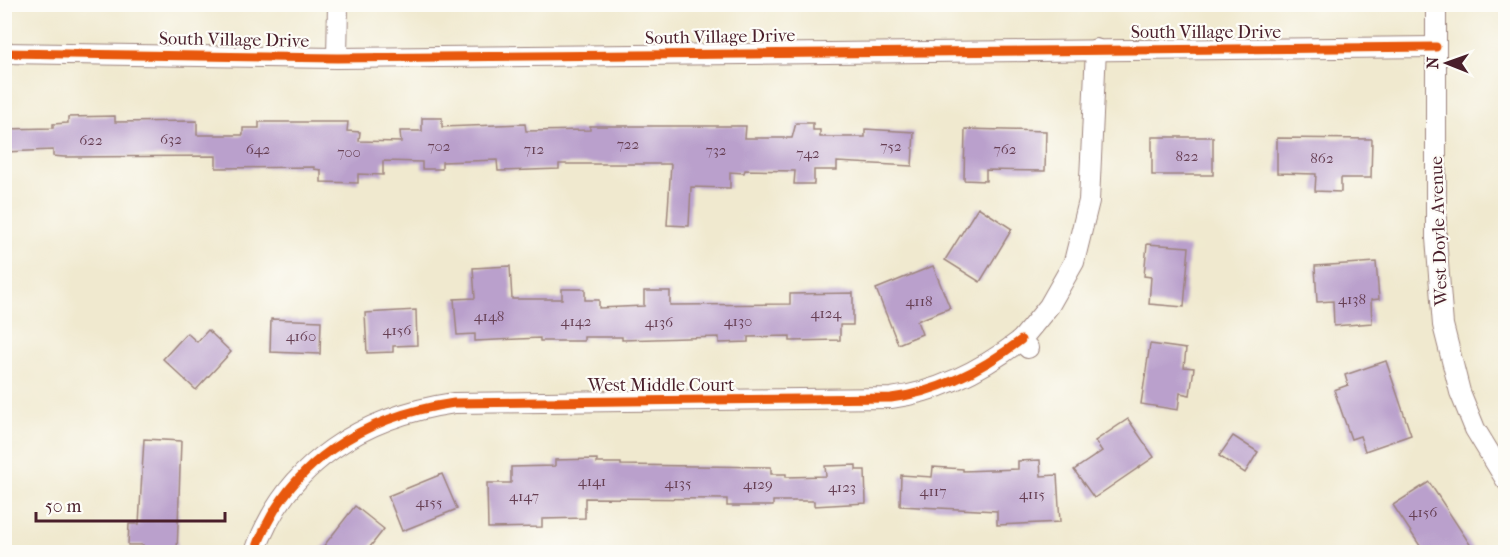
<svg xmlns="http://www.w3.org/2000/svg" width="1510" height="557" font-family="'IM FELL French Canon',serif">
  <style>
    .building { fill: #baa0cc }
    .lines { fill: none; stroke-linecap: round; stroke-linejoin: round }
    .minor-casing { stroke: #9d847d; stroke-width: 22 }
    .minor { stroke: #fff; stroke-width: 20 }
    .cycleway-casing { stroke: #fdfcf7; stroke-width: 13 }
    .cycleway { stroke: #e8590c; stroke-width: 9 }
    .labels { text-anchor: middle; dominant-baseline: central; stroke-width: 4.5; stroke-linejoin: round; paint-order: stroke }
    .number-label { font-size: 15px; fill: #663f53 }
    .street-label { font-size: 18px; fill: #4a1f2b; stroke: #fdfcf7 }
  </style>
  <rect width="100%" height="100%" fill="#fdfcf7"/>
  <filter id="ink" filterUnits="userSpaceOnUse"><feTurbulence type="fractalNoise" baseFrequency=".0167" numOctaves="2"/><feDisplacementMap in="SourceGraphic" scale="12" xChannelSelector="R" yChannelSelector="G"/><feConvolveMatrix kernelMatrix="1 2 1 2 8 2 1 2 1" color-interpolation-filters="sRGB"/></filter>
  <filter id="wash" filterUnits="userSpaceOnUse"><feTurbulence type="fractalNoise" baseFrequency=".008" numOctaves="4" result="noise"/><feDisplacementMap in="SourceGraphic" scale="24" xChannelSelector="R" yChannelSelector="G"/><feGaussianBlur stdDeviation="1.35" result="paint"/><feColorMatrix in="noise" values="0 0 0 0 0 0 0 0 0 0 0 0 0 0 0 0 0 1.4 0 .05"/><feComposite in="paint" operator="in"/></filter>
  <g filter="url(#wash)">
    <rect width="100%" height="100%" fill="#f0e9cf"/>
    <g id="blocks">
      <g class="building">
        <polygon points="115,116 115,122 197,121 197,135 243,135 243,128 259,128 259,122 348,122 347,131 360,132 359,141 401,142 400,131 422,131 422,118 442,118 442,127 525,124 526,131 590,130 590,126 746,126 745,138 792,138 796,123 813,123 813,130 820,130 820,137 865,137 865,129 914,132 912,166 837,162 837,170 814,170 814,184 794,184 795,171 745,170 744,173 730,172 730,188 691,187 689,226 667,225 671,164 559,164 559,169 498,171 497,160 442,162 442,169 422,169 422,162 383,161 383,175 358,174 358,183 321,182 321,170 314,169 314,167 216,168 216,156 64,157 53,156 53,150 4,152 4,129 53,128 53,124 68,123 68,117"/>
        <polygon points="965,129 1046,131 1045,171 986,170 986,181 964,180"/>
        <rect x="1152" y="137" width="61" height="38"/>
        <polygon points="1277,138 1372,139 1371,178 1341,178 1341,192 1315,191 1316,174 1277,173"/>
        <polygon points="978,207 1012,229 980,282 945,260"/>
        <polygon points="1147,244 1189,247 1184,307 1149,304 1151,277 1144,276"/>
        <polygon points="1376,262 1379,299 1371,300 1372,323 1334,326 1333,301 1317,302 1315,266"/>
        <polygon points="510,266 512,299 562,299 562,289 585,289 585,300 599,300 599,308 644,306 644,291 670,291 670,305 790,304 790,294 853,293 853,325 840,325 840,340 790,341 790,336 748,337 748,342 719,343 719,337 622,340 622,337 584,337 584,341 540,341 540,338 475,341 475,334 457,335 454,299 475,298 473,268"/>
        <polygon points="933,266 950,308 917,321 922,334 898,344 876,289"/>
        <polygon points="416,310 417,345 393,346 393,352 367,353 365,313"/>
        <polygon points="271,319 321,321 320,354 270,352"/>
        <polygon points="208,330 231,352 196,390 163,359 187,333 197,342"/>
        <polygon points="1150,344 1186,349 1184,367 1194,368 1190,395 1180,393 1178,410 1141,404"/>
        <polygon points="1386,361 1411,435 1365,451 1360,436 1351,439 1334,390 1348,385 1345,375"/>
        <polygon points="1128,419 1154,457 1094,498 1074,470 1102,451 1095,441"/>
        <polygon points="1233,436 1258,452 1245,473 1219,456"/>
        <polygon points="144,439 181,441 177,552 143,552 143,545 128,545 129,524 139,524"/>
        <polygon points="597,459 597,463 621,463 621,465 771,467 771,474 786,474 786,477 826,476 825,466 856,465 856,470 865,470 866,503 814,506 814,501 773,501 773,506 727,506 727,499 585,498 585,518 542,519 542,527 488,528 487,483 511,483 511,467 555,466 555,460"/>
        <polygon points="1040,460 1041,476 1057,475 1060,522 997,525 997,511 900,506 901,475 932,477 933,467 963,469 963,471 1018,469 1018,461"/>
        <polygon points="442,474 457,509 402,531 388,496"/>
        <polygon points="1429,482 1475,552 1424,552 1393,505"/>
        <polygon points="355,506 384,529 366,552 319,552"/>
      </g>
    </g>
  </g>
  <g filter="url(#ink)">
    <use href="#blocks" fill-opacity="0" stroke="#9d847d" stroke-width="1.5"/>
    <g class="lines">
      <defs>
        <g id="minor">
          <polyline points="1436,4 1436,238 1443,325 1460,392 1475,429 1506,480"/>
          <polyline points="4,53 337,58 1436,47"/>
          <polyline points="337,58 338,4"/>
          <polyline points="1028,348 1021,340 1049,306 1074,262 1089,201 1096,49"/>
          <path d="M255,552C286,463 364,416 454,403L891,398C939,392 983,369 1021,340"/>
        </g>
      </defs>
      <use href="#minor" class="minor-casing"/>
      <use href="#minor" class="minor"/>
      <defs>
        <g id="cycleway">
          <polyline points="4,53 337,58 1436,47"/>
          <path d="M255,552C286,463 364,416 454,403L891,398C939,392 983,369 1021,340"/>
        </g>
      </defs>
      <use href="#cycleway" class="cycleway-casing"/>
      <use href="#cycleway" class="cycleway"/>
    </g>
  </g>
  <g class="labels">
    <g class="number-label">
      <text x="171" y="139">632</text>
      <text x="91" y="140">622</text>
      <text x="628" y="144">722</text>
      <text x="439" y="146">702</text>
      <text x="891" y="146">752</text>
      <text x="258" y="149">642</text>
      <text x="534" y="149">712</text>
      <text x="1005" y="149">762</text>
      <text x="716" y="150">732</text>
      <text x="349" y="152">700</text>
      <text x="808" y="153">742</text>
      <text x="1187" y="156">822</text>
      <text x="1322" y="158">862</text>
      <text x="1352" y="299">4138</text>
      <text x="919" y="301">4118</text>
      <text x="826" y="313">4124</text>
      <text x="489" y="316">4148</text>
      <text x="576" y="321">4142</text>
      <text x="738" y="321">4130</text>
      <text x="659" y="322">4136</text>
      <text x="397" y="330">4156</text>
      <text x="301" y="336">4160</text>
      <text x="592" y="481">4141</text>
      <text x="678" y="483">4135</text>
      <text x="758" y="484">4129</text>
      <text x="842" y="487">4123</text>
      <text x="933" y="491">4117</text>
      <text x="1032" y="494">4115</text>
      <text x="524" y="496">4147</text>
      <text x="429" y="502">4155</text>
      <text x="1423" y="512">4156</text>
    </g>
    <g class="street-label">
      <text x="1206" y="32">South Village Drive</text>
      <text transform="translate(720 37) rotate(-1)">South Village Drive</text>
      <text transform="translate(234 40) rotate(1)">South Village Drive</text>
      <text transform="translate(1439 231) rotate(-92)">West Doyle Avenue</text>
      <text x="661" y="385">West Middle Court</text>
    </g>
  </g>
  <rect width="1510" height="557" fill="none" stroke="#fdfcf7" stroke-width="24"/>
  <g transform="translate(1447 63) rotate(271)" stroke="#fdfcf7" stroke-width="4.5" paint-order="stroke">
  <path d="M0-4.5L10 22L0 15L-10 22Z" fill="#4a1f2b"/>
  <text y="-9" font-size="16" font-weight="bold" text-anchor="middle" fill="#4a1f2b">N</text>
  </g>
  <path d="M36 512v9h189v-9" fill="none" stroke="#4a1f2b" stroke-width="3"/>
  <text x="45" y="512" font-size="18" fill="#4a1f2b" stroke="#fdfcf7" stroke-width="4.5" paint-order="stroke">50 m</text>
</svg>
